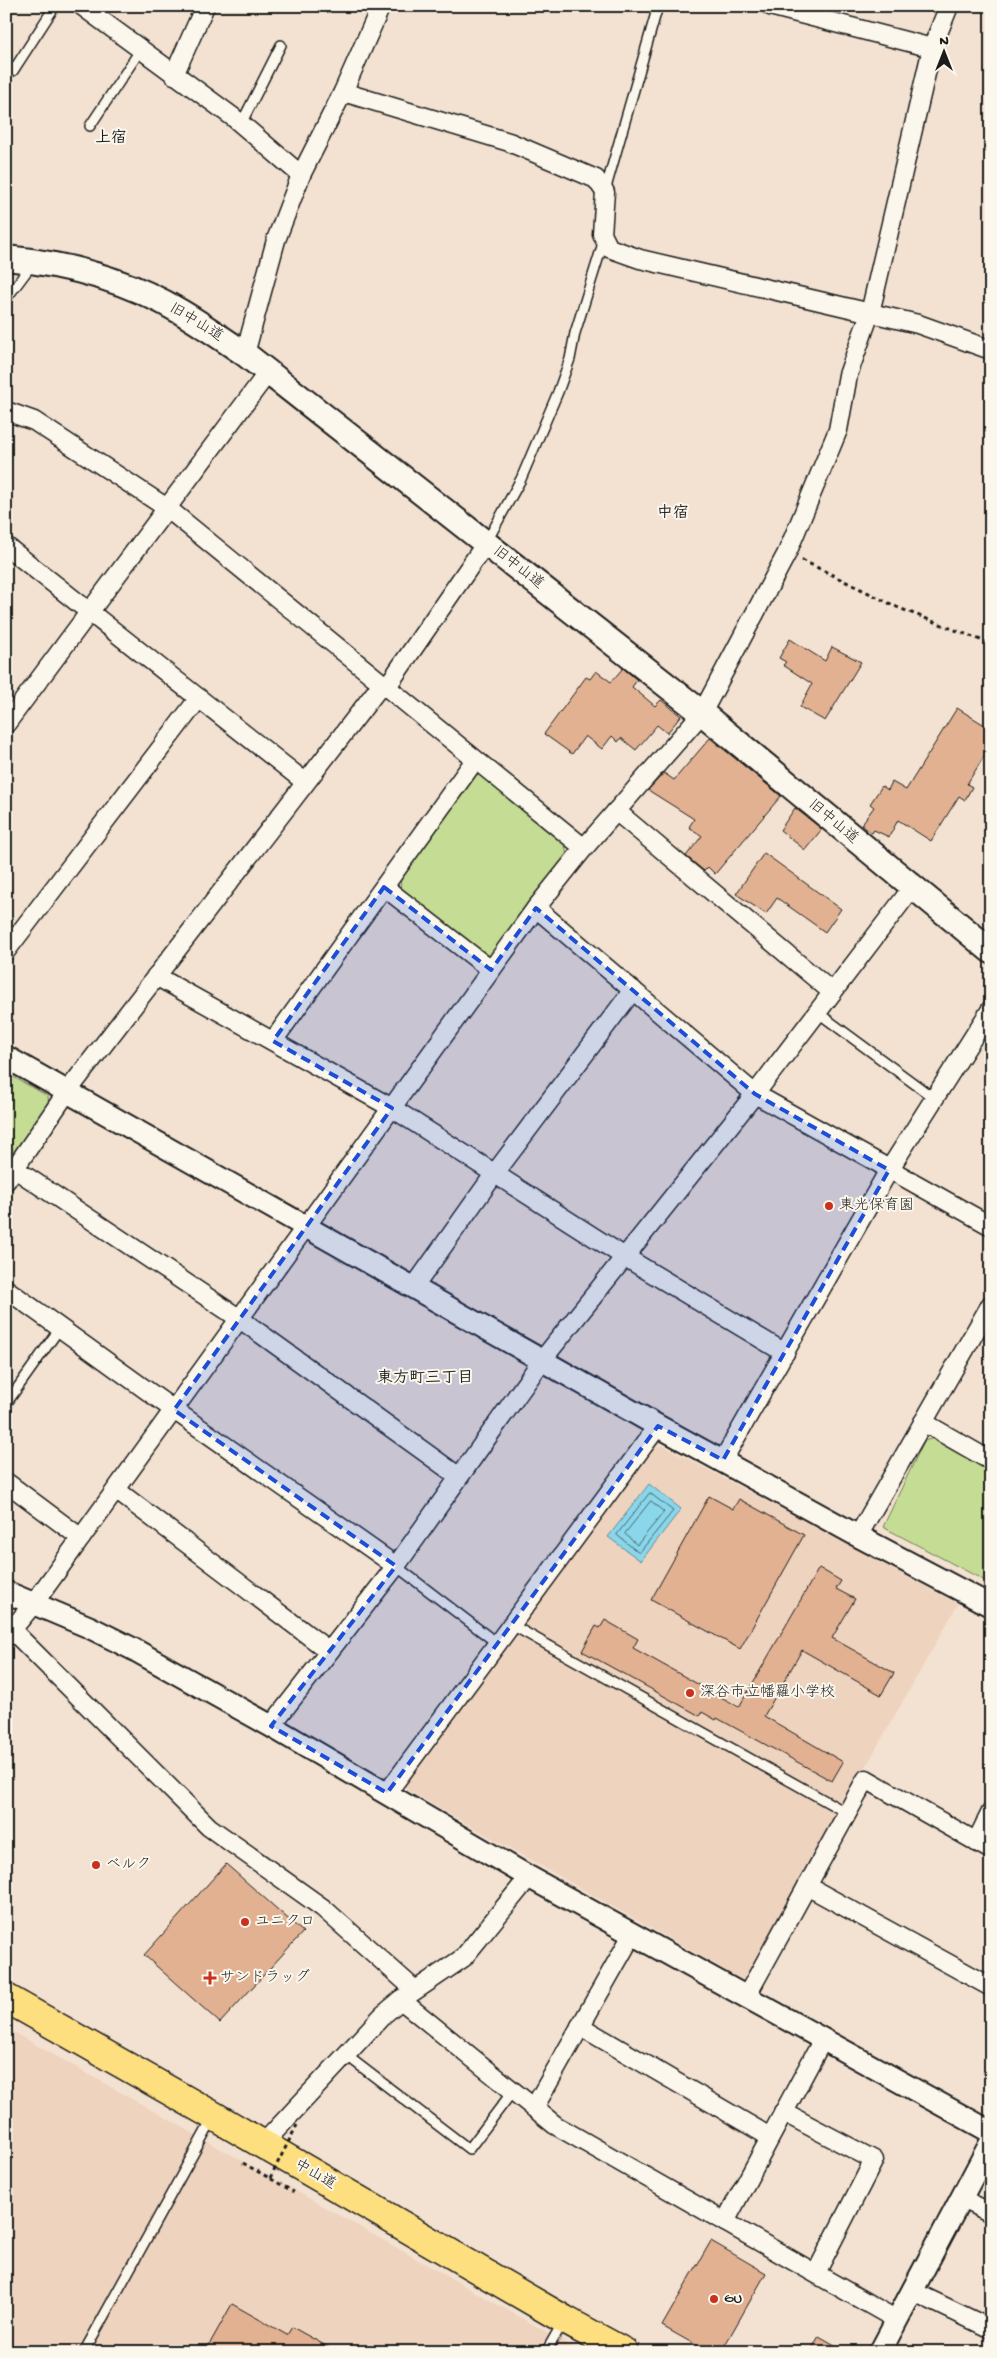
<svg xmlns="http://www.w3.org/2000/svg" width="997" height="2358" font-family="'Gochi Hand','Klee One',sans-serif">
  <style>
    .built { fill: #eed3be }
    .green { fill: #c4dc93; stroke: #707c58 }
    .water { fill: #8ad6ea; stroke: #5e8c98 }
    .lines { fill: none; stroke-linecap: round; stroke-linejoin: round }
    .shore { stroke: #48666e; stroke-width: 1 }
    .building { fill: #e1b192; stroke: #1c1c1c }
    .service-casing { stroke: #1c1c1c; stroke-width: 12 }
    .minor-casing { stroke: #1c1c1c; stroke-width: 21 }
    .tertiary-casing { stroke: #1c1c1c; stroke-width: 25 }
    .secondary-casing { stroke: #1c1c1c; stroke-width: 28 }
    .trunk-casing { stroke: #1c1c1c; stroke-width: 31 }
    .path { stroke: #1c1c1c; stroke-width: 3; stroke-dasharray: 4 4; stroke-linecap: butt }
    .service { stroke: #fbf7ec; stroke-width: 9 }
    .minor { stroke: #fbf7ec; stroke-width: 18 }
    .tertiary { stroke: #fbf7ec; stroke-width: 21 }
    .secondary { stroke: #fbf7ec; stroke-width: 24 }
    .trunk { stroke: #fedf80; stroke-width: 28 }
    .path-bridge { stroke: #1c1c1c; stroke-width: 3; stroke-dasharray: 4 4; stroke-linecap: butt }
    .marked { fill: #1d4ed8; fill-opacity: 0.2; stroke: #1d4ed8; stroke-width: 4; stroke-dasharray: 10 6; stroke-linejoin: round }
    .poi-dot { fill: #c8321e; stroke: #fbf7ec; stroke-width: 2 }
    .labels { text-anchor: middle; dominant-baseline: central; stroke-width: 4; stroke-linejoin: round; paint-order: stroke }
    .street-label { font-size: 15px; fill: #1c1c1c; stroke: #fbf7ec }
    .poi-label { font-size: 15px; fill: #1c1c1c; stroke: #fbf7ec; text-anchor: start }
    .neighbourhood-label { font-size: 16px; font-weight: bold; fill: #1c1c1c; stroke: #fbf7ec }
  </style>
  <rect width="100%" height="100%" fill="#f3e2d1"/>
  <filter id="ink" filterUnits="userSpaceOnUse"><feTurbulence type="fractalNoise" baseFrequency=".02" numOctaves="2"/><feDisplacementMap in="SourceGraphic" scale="10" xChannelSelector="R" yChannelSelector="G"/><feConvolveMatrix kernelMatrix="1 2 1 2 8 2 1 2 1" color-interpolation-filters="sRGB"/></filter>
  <g filter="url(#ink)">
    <g class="built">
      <polygon points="662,1445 958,1604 747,1976 741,1979 407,1790 405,1783 656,1447"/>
      <polygon points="6,2028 582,2352 6,2352"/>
    </g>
    <g class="green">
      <polygon points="477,772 564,840 567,855 497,953 487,956 400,891 401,877"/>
      <polygon points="6,1073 48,1096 49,1107 6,1164"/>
      <polygon points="934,1438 991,1470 991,1584 883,1527 924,1441"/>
    </g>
    <polygon class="water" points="649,1484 681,1509 641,1561 608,1537"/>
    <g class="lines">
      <g class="shore">
        <polygon points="650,1493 673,1511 639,1553 617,1535"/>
        <polygon points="651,1501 664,1512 637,1545 625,1534"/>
      </g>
    </g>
    <g class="building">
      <polygon points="790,639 825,661 832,647 861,662 825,721 800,707 812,684 783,665 786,662 779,658"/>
      <polygon points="623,668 637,680 632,687 655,706 661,700 681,716 667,733 657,725 636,750 621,738 618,742 612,736 602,749 585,736 572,754 544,734 586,677 590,679 596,671 611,682"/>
      <polygon points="957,708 991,729 991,745 967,784 972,787 965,800 959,796 931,841 898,820 889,837 874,830 872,833 861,825 874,807 870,804 882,786 888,790 892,782 906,790"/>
      <polygon points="710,738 781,796 715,874 708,867 704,871 686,856 702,836 689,827 694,819 648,790 664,773 674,780"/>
      <polygon points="795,808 822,829 805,850 780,830"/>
      <polygon points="764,853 841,909 825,932 777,898 766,914 736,894"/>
      <polygon points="709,1496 733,1509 739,1499 804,1535 740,1649 651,1600"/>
      <polygon points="819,1568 841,1581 836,1589 855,1599 832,1638 894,1673 881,1695 802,1650 764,1716 843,1762 832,1781 717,1718 716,1720 702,1712 700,1716 582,1651 596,1626 600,1628 605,1620 638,1639 633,1648 739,1707"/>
      <polygon points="226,1864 303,1932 220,2023 144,1955"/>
      <polygon points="711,2241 766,2273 721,2352 708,2352 662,2326"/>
      <polygon points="232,2304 287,2335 292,2327 337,2352 205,2352"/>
      <polygon points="819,2336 847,2352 810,2352"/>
    </g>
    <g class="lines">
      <defs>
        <g id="service">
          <polyline points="13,71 55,6"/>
          <polyline points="241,124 281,45"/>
          <polyline points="90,126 141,49"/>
          <polyline points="605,191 658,6"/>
          <polyline points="6,299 33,263"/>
          <polyline points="486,543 521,479 558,392 570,359 575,333 604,240"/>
          <polyline points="817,1012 935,1099"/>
          <polyline points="6,1404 60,1328"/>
          <polyline points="396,1566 498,1644"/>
          <polyline points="512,1625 847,1813"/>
          <polyline points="346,2055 469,2149 513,2091"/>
          <polyline points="84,2352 213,2118"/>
          <polyline points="546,2352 563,2322"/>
        </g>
        <g id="minor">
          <polyline points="82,6 233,117 301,175"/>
          <polyline points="770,6 932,48"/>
          <polyline points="174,75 205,6"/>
          <polyline points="343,92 509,142 596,179 605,192 602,234 609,248 640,259 918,324 991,350"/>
          <polyline points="245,354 276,240 301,175 343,92 381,6"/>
          <polyline points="6,411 34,421 167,508 584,848"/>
          <polyline points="6,546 305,782"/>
          <polyline points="386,688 486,543"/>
          <polyline points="6,724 269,371"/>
          <polyline points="616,811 832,992"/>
          <polyline points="384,887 491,970"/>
          <polyline points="536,908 755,1094 991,1226"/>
          <polyline points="6,951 199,698"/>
          <polyline points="156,976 392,1108 625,1257 785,1353"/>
          <polyline points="273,1041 475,760"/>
          <polyline points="15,1169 240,1319 458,1476"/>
          <polyline points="6,1181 67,1092 381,685"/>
          <polyline points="414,1287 495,1173 633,990"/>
          <polyline points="6,1289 174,1410 396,1566"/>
          <polyline points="923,1422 991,1461"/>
          <polyline points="723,1460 889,1170 991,1009"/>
          <polyline points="6,1482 81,1538"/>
          <polyline points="116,1490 329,1651"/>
          <polyline points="858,1536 991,1304"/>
          <polyline points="12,1630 209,1827 323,1908 415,1990"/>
          <polyline points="6,1637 34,1603 536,908 584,848 702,713 787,553 838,430 848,375 870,313 932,48 949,6"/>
          <polyline points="271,1726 396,1566 543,1359 755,1094 912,888"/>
          <polyline points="387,1793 658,1426"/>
          <polyline points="976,1842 991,1812"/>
          <polyline points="529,1877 463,1958 401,2000 555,2125 897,2320"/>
          <polyline points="807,1886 991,1987"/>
          <polyline points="746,1997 866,1779 991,1850"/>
          <polyline points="580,2026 770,2137"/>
          <polyline points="534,2108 632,1935"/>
          <polyline points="783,2112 874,2160 816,2273"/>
          <polyline points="262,2145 383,2015 401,2000"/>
          <polyline points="962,2199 991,2213"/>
          <polyline points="725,2222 822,2041"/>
          <polyline points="912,2291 991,2329"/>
        </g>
        <g id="tertiary">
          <polyline points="6,1057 658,1426 858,1536 991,1606"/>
          <polyline points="6,1592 89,1627 133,1649 271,1726 529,1877 991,2132"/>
          <polyline points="880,2352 991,2142"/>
        </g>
        <path id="secondary" d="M6,258C67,264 128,280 181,312C203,325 224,340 245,354L702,713L991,951"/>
        <polyline id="trunk" points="6,1998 214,2116 565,2320 624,2352"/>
      </defs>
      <use href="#service" class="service-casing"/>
      <use href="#minor" class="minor-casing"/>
      <use href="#tertiary" class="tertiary-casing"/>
      <use href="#secondary" class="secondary-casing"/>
      <use href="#trunk" class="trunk-casing"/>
      <g class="path">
        <polyline points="802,560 899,608 991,644"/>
        <polyline points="243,2163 294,2192"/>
      </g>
      <use href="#service" class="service"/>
      <use href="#minor" class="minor"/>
      <use href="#tertiary" class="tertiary"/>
      <use href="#secondary" class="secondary"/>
      <use href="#trunk" class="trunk"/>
      <polyline class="path-bridge" points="270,2178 297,2125"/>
    </g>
  </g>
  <path class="marked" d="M384,887L491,970L536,908L755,1094L889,1170L723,1460L658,1426L387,1793L271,1726L396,1566L174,1410L392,1108L273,1041Z"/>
  <g class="poi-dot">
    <circle cx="829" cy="1206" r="5"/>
    <circle cx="690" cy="1693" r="5"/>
    <circle cx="96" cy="1865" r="5"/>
    <circle cx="245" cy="1922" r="5"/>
    <path d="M207.5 1970.5h5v5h5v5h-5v5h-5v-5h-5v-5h5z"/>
    <circle cx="714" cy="2299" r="5"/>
  </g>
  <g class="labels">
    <g class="street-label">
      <text transform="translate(196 323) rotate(31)">旧中山道</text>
      <text transform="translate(518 568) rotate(38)">旧中山道</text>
      <text transform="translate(833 822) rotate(40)">旧中山道</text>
      <text transform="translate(315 2175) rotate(30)">中山道</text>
    </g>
    <g class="poi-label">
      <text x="839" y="1206">東光保育園</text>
      <text x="700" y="1693">深谷市立幡羅小学校</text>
      <text x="106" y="1865">ベルク</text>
      <text x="255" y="1922">ユニクロ</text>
      <text x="220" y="1978">サンドラッグ</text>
      <text x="724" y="2299">GU</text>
    </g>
    <g class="neighbourhood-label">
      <text x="111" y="139">上宿</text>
      <text x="673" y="514">中宿</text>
      <text x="425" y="1379">東方町三丁目</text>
    </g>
  </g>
  <rect width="997" height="2358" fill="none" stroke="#fbf7ec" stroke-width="25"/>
  <rect x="12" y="12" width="972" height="2333" fill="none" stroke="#1c1c1c" stroke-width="2" filter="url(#ink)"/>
  <g transform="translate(944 52)" stroke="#fbf7ec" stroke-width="4" paint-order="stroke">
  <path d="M0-4L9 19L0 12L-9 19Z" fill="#1c1c1c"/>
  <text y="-8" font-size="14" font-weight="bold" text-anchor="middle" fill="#1c1c1c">N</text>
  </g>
</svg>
